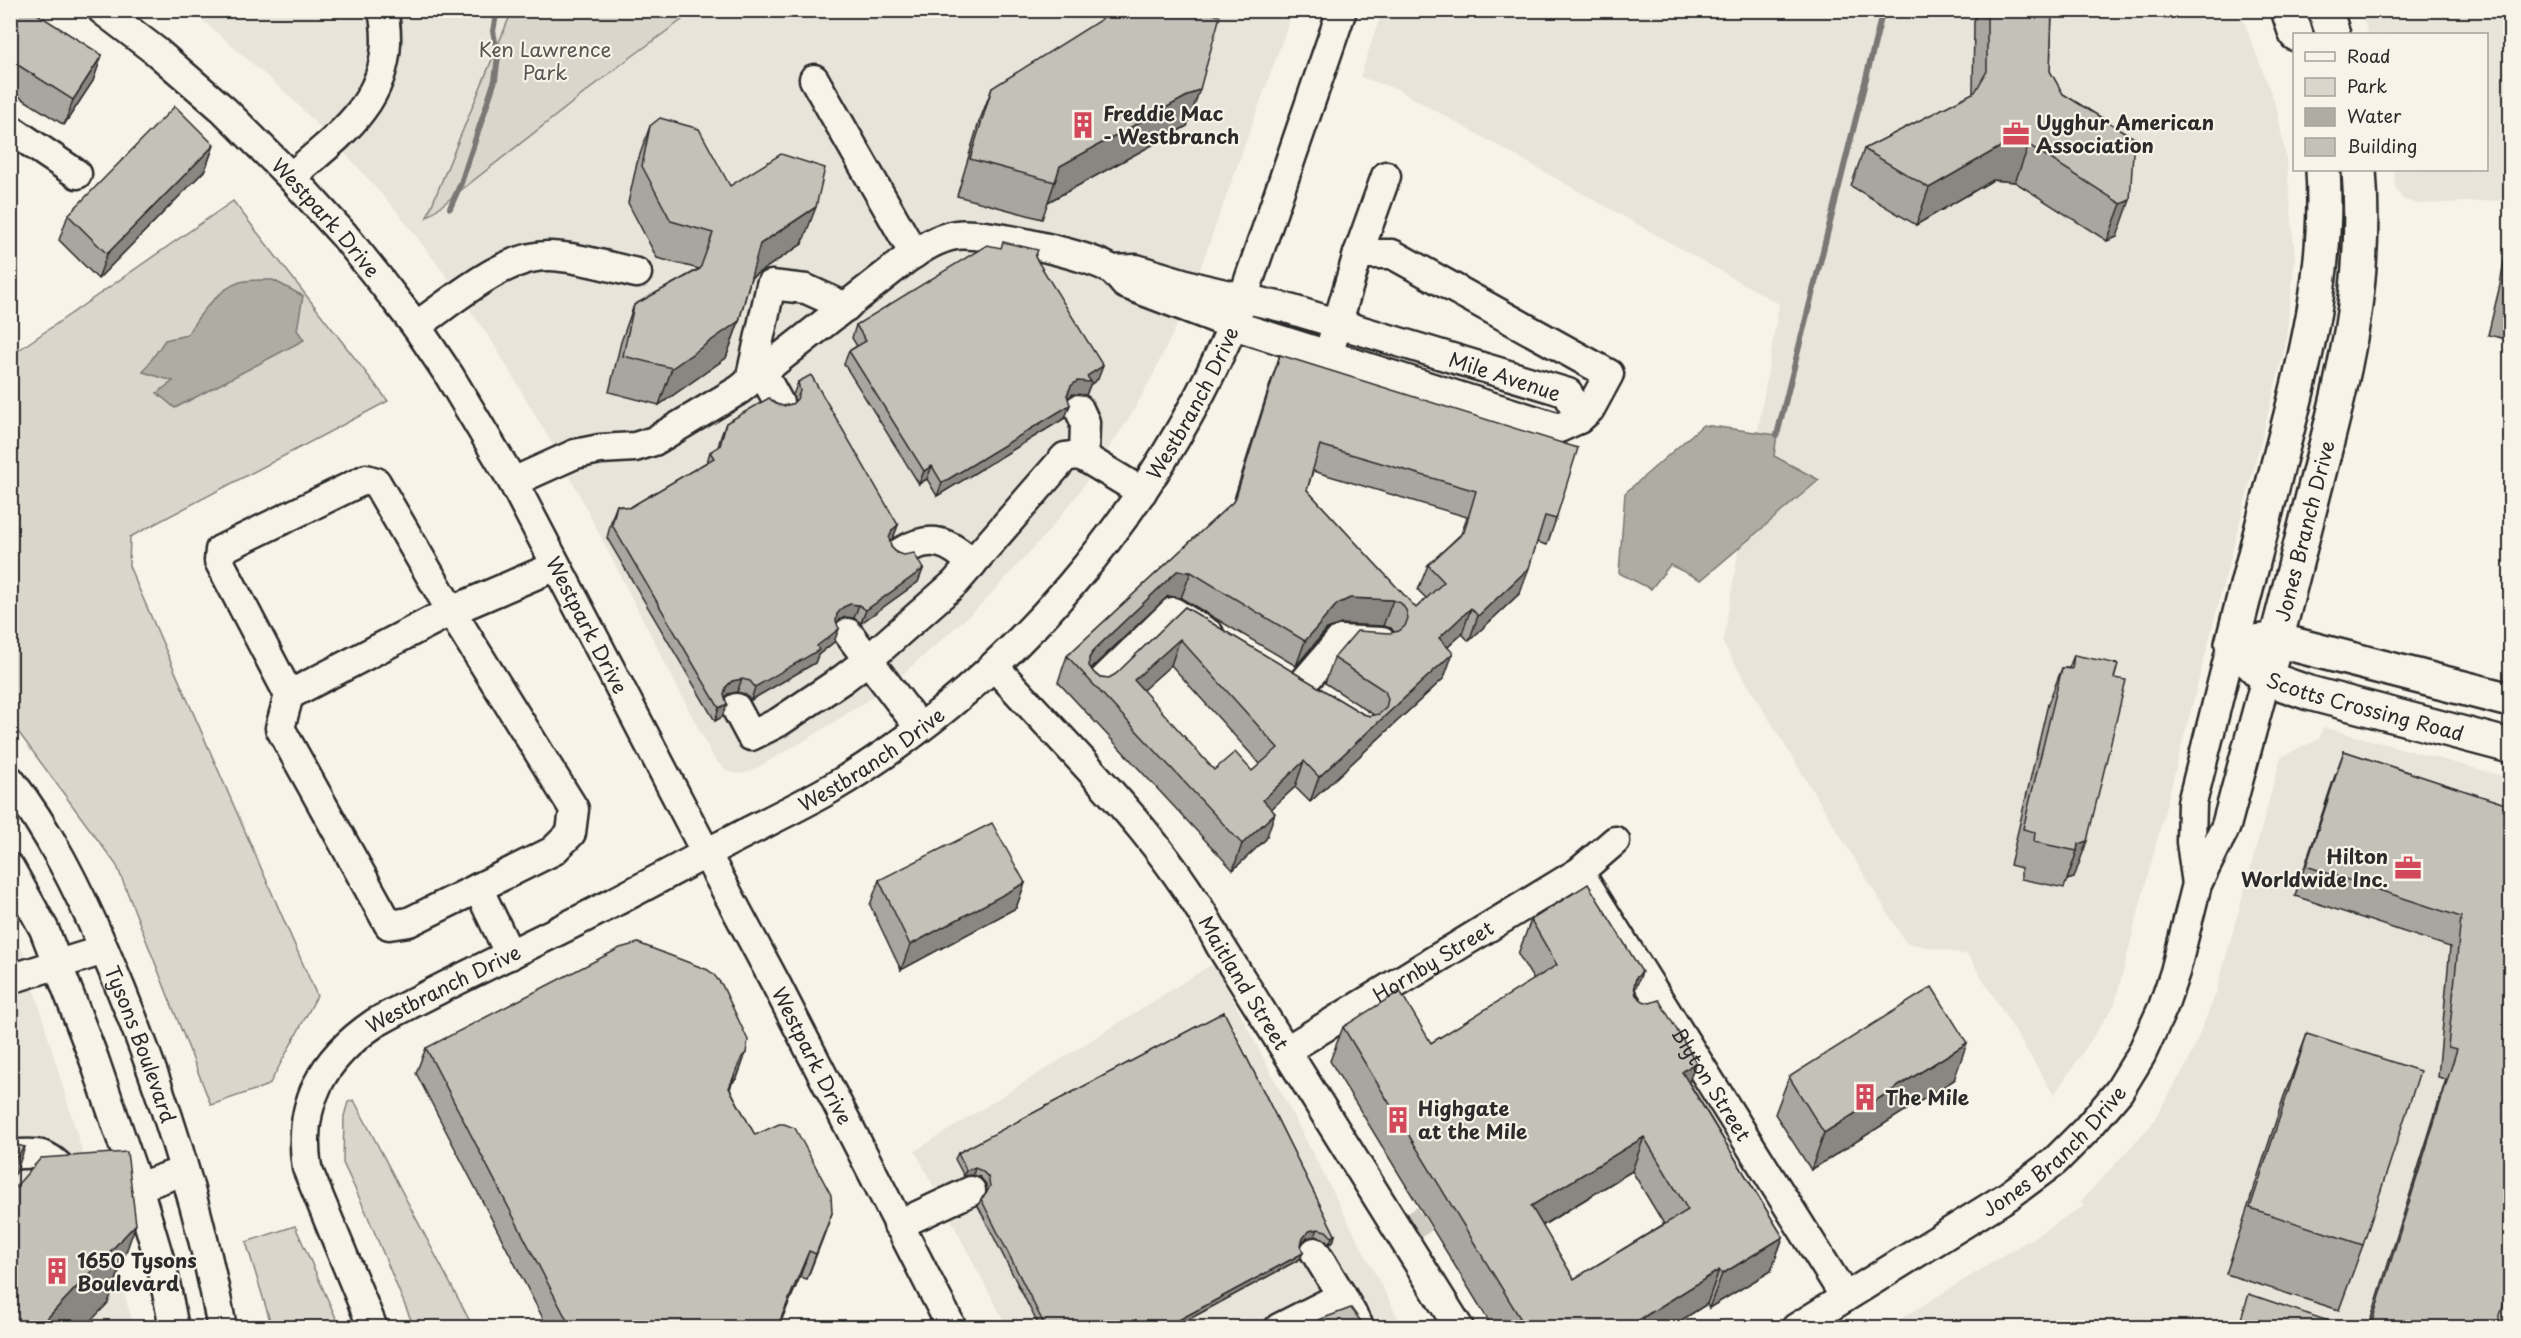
<svg xmlns="http://www.w3.org/2000/svg" width="2521" height="1338" font-family="'Playpen Sans',sans-serif">
  <style>
    .built { fill: #e8e4da }
    .green { fill: #dad6cc; stroke: #82807c; stroke-width: 1.5 }
    .water { fill: #afaca4; stroke: #7a7874; stroke-width: 1.5 }
    .lines { fill: none; stroke-linecap: round; stroke-linejoin: round }
    .stream { stroke: #7a7874; stroke-width: 6 }
    .minor-tunnel { stroke: #cecbc2; stroke-width: 28; stroke-dasharray: 28 14; stroke-linecap: butt }
    .minor-casing { stroke: #2b2b2b; stroke-width: 33 }
    .major-casing { stroke: #2b2b2b; stroke-width: 38 }
    .minor { stroke: #f7f3e8; stroke-width: 28 }
    .major { stroke: #f7f3e8; stroke-width: 33 }
    .wall { fill: #a9a69f; stroke: #2b2b2b; stroke-width: 1.5; fill-rule: evenodd }
    .shaded-wall { fill: #898782; stroke: #2b2b2b; stroke-width: 1.5 }
    .building { fill: #c4c1b9; stroke: #2b2b2b; stroke-width: 1.5; fill-rule: evenodd }
    .labels { text-anchor: middle; dominant-baseline: central; stroke-width: 4.5; stroke-linejoin: round; paint-order: stroke }
    .park-label { font-size: 20px; fill: #575653; stroke: #f7f3e8 }
    .poi-label { font-size: 20px; font-weight: bold; fill: #2b2b2b; stroke: #f7f3e8; text-anchor: start }
    .street-label { font-size: 20px; fill: #2b2b2b; stroke: #f7f3e8 }
  </style>
  <rect width="100%" height="100%" fill="#f7f3e8"/>
  <filter id="ink" filterUnits="userSpaceOnUse"><feTurbulence type="fractalNoise" baseFrequency=".0167" numOctaves="2"/><feDisplacementMap in="SourceGraphic" scale="12" xChannelSelector="R" yChannelSelector="G"/><feConvolveMatrix kernelMatrix="1 2 1 2 8 2 1 2 1" color-interpolation-filters="sRGB"/></filter>
  <g filter="url(#ink)">
    <g class="built">
      <polygon points="192,11 512,11 428,215 619,66 694,11 1293,11 1190,297 1151,379 1128,420 1075,498 1046,534 982,604 903,674 865,702 809,738 751,771 741,774 729,772 714,759 560,457 493,343 450,281 399,214 344,152 286,93"/>
      <polygon points="1382,11 2240,11 2277,109 2287,164 2295,257 2285,348 2114,1006 2054,1095 1968,955 1906,943 1723,644 1779,304 1397,89 1360,77"/>
      <polygon points="2361,11 2510,11 2510,200 2420,204 2403,200 2395,187 2394,170 2486,170 2486,34 2368,34"/>
      <polygon points="2323,727 2510,778 2508,794 2510,795 2510,1327 1886,1328 2084,1206 2081,1201 2151,1125 2188,1062 2216,993 2281,757 2319,739"/>
      <polygon points="10,932 23,952 134,1327 11,1327"/>
      <polygon points="1214,963 1403,1327 1007,1327 915,1151"/>
    </g>
    <g class="green">
      <polygon points="512,11 694,11 619,66 427,217"/>
      <polygon points="233,201 388,401 130,537 129,566 317,996 269,1085 211,1105 117,866 11,722 10,353 13,354"/>
      <polygon points="354,1100 473,1327 414,1327 366,1212 343,1163 344,1116 348,1102"/>
      <polygon points="295,1226 340,1327 272,1327 246,1242"/>
    </g>
    <g class="water">
      <path d="M273,280L303,296L297,330L304,340L175,408L157,393L173,381L143,372L165,340L187,335C198,316 218,289 240,282C249,279 263,280 273,280Z"/>
      <polygon points="1703,425 1777,435 1774,456 1819,480 1701,580 1670,565 1651,589 1619,573 1625,493"/>
    </g>
    <g class="lines">
      <g class="stream">
        <polyline points="450,208 461,183 495,80 498,56 493,31 497,10"/>
        <polyline points="1777,435 1883,10"/>
      </g>
      <polyline class="minor-tunnel" points="1401,1234 1457,1197"/>
      <defs>
        <g id="minor">
          <path id="s1" d="M102,10L157,52L224,110L291,177L344,235L377,276L416,326L449,375L513,482L706,853L776,984L952,1328"/>
          <polyline points="814,79 914,254"/>
          <polyline points="10,129 77,174"/>
          <path d="M291,177C335,138 384,107 386,42C386,32 386,20 382,10"/>
          <polyline points="1358,254 1392,254 1609,374 1590,409 1579,419"/>
          <path d="M416,326C452,302 505,254 550,256C579,257 609,267 637,273"/>
          <polyline points="1332,342 1358,254 1386,176"/>
          <polyline points="762,372 779,403"/>
          <polyline points="750,381 771,285 806,289 846,307"/>
          <polyline points="1084,457 1142,492"/>
          <path d="M513,482L575,454L600,449L635,447L654,441L739,390L906,259C921,249 937,238 956,235C982,231 1091,255 1112,270C1117,274 1121,279 1125,284L1233,325L1559,428L1579,419L1568,393L1286,308L1199,288L1136,269L1112,270"/>
          <path d="M901,552C931,534 949,541 972,564"/>
          <polyline points="848,633 919,727"/>
          <path id="s2" d="M994,666C1072,753 1167,840 1220,945L1459,1328"/>
          <polyline points="1096,687 1173,612 1209,634"/>
          <polyline points="1299,688 1340,640 1382,642"/>
          <polyline points="289,695 219,561 220,550 366,479 376,482 451,611 574,809 571,833 553,851 409,922 389,925 280,728 289,695 451,611 556,566"/>
          <polyline points="736,708 751,736 779,722 843,679 869,659 955,583 1065,457 1077,455 1084,457 1085,422 1079,409"/>
          <path id="s3" d="M10,780C49,830 78,889 103,947C156,1069 198,1196 222,1328"/>
          <polyline points="10,868 44,929 94,1059 138,1187 163,1272 174,1328"/>
          <path id="s4" d="M1579,872L1845,1297"/>
          <polyline points="2197,884 2191,842 2192,803 2232,644"/>
          <polyline points="478,888 510,955"/>
          <polyline points="10,979 104,950"/>
          <path id="s5" d="M1287,1050L1579,872L1615,841"/>
          <path d="M10,1155C54,1150 46,1159 79,1182"/>
          <polyline points="120,1187 138,1187 184,1171"/>
          <polyline points="898,1225 971,1191"/>
          <polyline points="1315,1252 1342,1296"/>
          <path id="s6" d="M373,1328L307,1168C297,1104 322,1059 375,1023C449,982 526,948 601,909C642,888 682,866 722,845C758,826 795,809 830,789C1011,682 1154,511 1236,318L1342,10"/>
          <polyline points="1279,1328 1342,1296 1360,1328"/>
          <path id="s7" d="M1796,1328L2008,1196L2054,1162L2085,1131L2119,1091L2141,1055L2163,1007L2175,972L2197,884L2226,826L2266,678"/>
        </g>
        <g id="major">
          <polyline points="2288,10 2296,34"/>
          <polyline points="2325,10 2333,34"/>
          <polyline points="2254,642 2276,640 2510,700"/>
          <path d="M2232,644C2248,580 2265,517 2281,453C2306,360 2329,267 2323,170"/>
          <path id="s8" d="M2250,662L2266,678L2309,693L2510,746"/>
          <path id="s9" d="M2266,678C2283,615 2299,551 2315,488C2344,377 2368,286 2359,170"/>
        </g>
      </defs>
      <use href="#minor" class="minor-casing"/>
      <use href="#major" class="major-casing"/>
      <use href="#minor" class="minor"/>
      <use href="#major" class="major"/>
    </g>
    <g class="wall">
      <polygon points="10,10 102,55 93,81 64,125 10,91"/>
      <polygon points="1978,10 2052,10 2050,71 2063,94 2134,138 2117,237 2107,241 2015,182 1993,180 1916,225 1851,186 1864,149 1973,93 1974,21"/>
      <polygon points="992,88 1187,126 1048,202 1042,219 957,196 978,125"/>
      <polygon points="650,126 730,186 802,244 751,278 739,321 726,358 659,405 609,392 621,342 634,305 699,269 657,258 628,203 637,163"/>
      <polygon points="214,145 205,170 98,279 59,240 68,215"/>
      <polygon points="2511,221 2511,340 2488,335 2500,285"/>
      <polygon points="1035,257 1098,379 1090,385 1086,395 1073,394 1068,398 1065,418 937,496 927,479 919,484 844,364 849,351 857,346 852,338 856,325"/>
      <path d="M1280,355L1556,519L1547,545L1537,542L1520,593L1469,641L1462,634L1448,647L1444,678L1310,802L1295,787L1271,809L1266,839L1233,870L1058,682L1067,656L1233,502L1271,381ZM1313,471L1467,517L1461,534L1428,565L1418,590L1426,598L1416,608L1307,490ZM1168,596L1181,598L1296,666L1327,629L1341,624L1383,626L1391,628L1394,632L1334,658L1325,683L1374,715L1370,716L1363,714L1185,607L1116,674L1109,678L1100,677L1094,673L1091,669ZM1171,665L1260,764L1252,771L1214,770L1142,690Z"/>
      <polygon points="798,382 898,525 893,538 890,540 891,547 897,553 923,569 918,582 861,623 854,618 845,617 839,620 837,622 834,642 818,655 815,663 751,700 745,694 737,692 728,694 725,697 722,717 715,721 607,538 612,518 617,505 629,508 707,462 710,452 718,447 721,436 726,423 776,404 783,406 792,404 795,402 793,395"/>
      <polygon points="2074,655 2114,678 2074,878 2067,880 2064,888 2021,879 2021,868 2010,865 2048,704 2062,668 2069,668"/>
      <polygon points="2344,751 2511,806 2496,1328 2368,1328 2446,1079 2438,1077 2450,947 2295,896 2333,781"/>
      <polygon points="879,880 1025,883 1016,908 901,970 870,905"/>
      <path d="M1531,920L1635,990L1636,995L1783,1237L1771,1271L1709,1308L1707,1304L1669,1328H1493L1330,1061L1343,1027L1431,1043L1534,980L1518,954ZM1632,1171L1664,1224L1574,1279L1542,1226Z"/>
      <polygon points="1224,1012 1335,1235 1333,1242 1329,1244 1323,1238 1315,1236 1307,1238 1301,1244 1300,1259 1173,1328 1040,1328 978,1206 981,1199 987,1193 986,1184 980,1177 973,1175 964,1176 955,1159 958,1153"/>
      <polygon points="2307,1034 2363,1245 2339,1310 2226,1274 2283,1099"/>
      <polygon points="426,1048 746,1053 737,1078 732,1083 730,1089 755,1135 832,1213 807,1279 800,1277 778,1328 548,1328 416,1073"/>
      <polygon points="1789,1077 1954,1080 1811,1170 1775,1114"/>
    </g>
    <g class="shaded-wall">
      <polygon points="102,55 93,81 64,125 73,100"/>
      <polygon points="1200,89 1187,126 1048,202 1060,166"/>
      <polygon points="2007,143 2029,145 2015,182 1993,180 1916,225 1929,188"/>
      <polygon points="214,145 205,170 98,279 107,254"/>
      <polygon points="2130,200 2117,237 2107,241 2121,204"/>
      <polygon points="816,207 802,244 746,281 760,244"/>
      <polygon points="739,321 726,358 659,405 672,368"/>
      <polygon points="1103,366 1098,379 1090,385 1086,395 1073,394 1066,399 1071,386 1077,381"/>
      <polygon points="1070,405 1065,418 937,496 942,483"/>
      <polygon points="932,466 927,479 919,484 924,471"/>
      <polygon points="898,525 893,538 887,543 892,530"/>
      <polygon points="1529,568 1520,593 1469,641 1478,616"/>
      <polygon points="923,569 918,582 861,623 866,610"/>
      <polygon points="1177,571 1191,572 1181,598 1168,596 1084,675 1089,658 1094,650"/>
      <polygon points="1350,598 1393,600 1383,626 1341,624 1327,629 1296,666 1305,641 1337,604"/>
      <polygon points="850,604 859,605 854,618 845,617 839,620 833,627 837,614 843,607"/>
      <polygon points="1471,608 1462,634 1430,663 1439,638"/>
      <polygon points="839,629 834,642 818,655 815,663 751,700 755,687"/>
      <polygon points="1180,639 1171,665 1125,706 1134,680"/>
      <polygon points="1453,653 1444,678 1310,802 1319,777"/>
      <polygon points="742,679 737,692 728,694 722,700 726,687 732,681"/>
      <polygon points="727,704 722,717 715,721 719,708"/>
      <polygon points="1304,761 1295,787 1254,825 1263,800"/>
      <polygon points="1275,813 1266,839 1233,870 1242,844"/>
      <polygon points="2087,841 2074,878 2067,880 2077,851 2078,844"/>
      <polygon points="1025,883 1016,908 901,970 910,945"/>
      <polygon points="1642,972 1629,1006 1636,978"/>
      <polygon points="1967,1043 1954,1080 1811,1170 1824,1133"/>
      <polygon points="746,1053 737,1078 732,1083 720,1113 742,1057"/>
      <polygon points="1696,1062 1684,1096 1682,1072"/>
      <polygon points="1644,1137 1632,1171 1518,1240 1531,1206"/>
      <polygon points="25,1147 16,1173 10,1179 10,1164"/>
      <polygon points="975,1168 973,1175 964,1176 966,1170"/>
      <polygon points="832,1213 823,1238 807,1279 816,1254"/>
      <polygon points="136,1224 108,1303 84,1328 38,1328"/>
      <polygon points="1318,1229 1315,1236 1307,1238 1300,1245 1303,1238 1309,1231"/>
      <polygon points="1335,1235 1333,1242 1329,1244 1332,1237"/>
      <polygon points="1783,1237 1771,1271 1709,1308 1722,1274"/>
      <polygon points="809,1251 800,1277 778,1328 770,1328"/>
      <polygon points="1303,1253 1300,1259 1173,1328 1164,1328"/>
      <polygon points="1719,1270 1707,1304 1669,1328 1626,1328"/>
    </g>
    <g class="building">
      <polygon points="10,10 31,10 102,55 73,100 10,60"/>
      <polygon points="1116,10 1201,10 1220,16 1200,89 1060,166 1055,182 970,159 992,88"/>
      <polygon points="1987,10 2052,10 2050,71 2063,94 2134,138 2130,200 2121,204 2029,145 2007,143 1929,188 1864,149 1975,92 1987,71"/>
      <polygon points="175,106 214,145 107,254 68,215"/>
      <polygon points="660,118 699,129 730,186 781,154 825,168 816,207 760,244 739,321 672,368 623,356 634,305 700,269 713,233 671,221 642,166 650,126"/>
      <polygon points="1003,242 1038,250 1035,257 1103,366 1087,376 1091,382 1077,381 1071,386 1067,395 1070,405 942,483 932,466 924,471 849,351 866,341 856,325 987,245 1001,248"/>
      <path d="M1280,355L1578,448L1556,519L1545,516L1529,568L1478,616L1471,608L1439,638L1453,653L1319,777L1304,761L1263,800L1275,813L1242,844L1067,656L1235,500ZM1320,445L1476,491L1464,532L1428,565L1444,582L1416,608L1307,490ZM1177,571L1191,572L1305,641L1337,604L1350,598L1393,600L1401,603L1406,610L1408,618L1405,626L1399,631L1390,633L1357,631L1334,658L1385,691L1388,699L1386,708L1379,714L1370,716L1363,714L1185,607L1116,674L1109,678L1100,677L1094,673L1089,666V658L1094,650ZM1180,639L1278,748L1252,771L1235,752L1214,770L1134,680Z"/>
      <polygon points="811,375 898,525 892,530 889,538 891,547 897,553 904,555 914,553 923,569 866,610 859,605 850,604 843,607 837,614 836,621 839,629 817,646 819,650 755,687 750,681 742,679 732,681 726,687 724,694 727,704 719,708 612,525 617,505 629,508 714,458 710,452 720,446 726,423 769,398 776,404 783,406 792,404 797,399 800,391 798,382"/>
      <polygon points="2074,655 2118,664 2114,678 2126,680 2087,841 2078,844 2077,851 2034,842 2035,832 2023,829 2062,668 2072,669"/>
      <polygon points="2344,751 2511,806 2511,1281 2496,1328 2370,1328 2457,1049 2448,1047 2461,917 2306,866"/>
      <polygon points="992,823 1025,883 910,945 879,880"/>
      <path d="M1588,884L1642,972L1636,978L1634,986L1636,995L1643,1001L1650,1003L1659,1000L1696,1062L1682,1072L1783,1237L1722,1274L1719,1270L1626,1328H1526L1343,1027L1400,991L1431,1043L1557,965L1531,920ZM1644,1137L1688,1210L1574,1279L1531,1206Z"/>
      <polygon points="638,943 708,970 715,976 722,985 748,1040 746,1053 742,1057 729,1088 755,1135 779,1124 784,1124 795,1128 831,1195 832,1213 816,1254 809,1251 779,1323 770,1328 571,1328 426,1048 620,948"/>
      <polygon points="1932,987 1967,1043 1824,1133 1789,1077"/>
      <polygon points="1224,1012 1335,1235 1332,1237 1326,1231 1318,1229 1309,1231 1303,1238 1301,1245 1303,1253 1164,1328 1046,1328 981,1199 986,1194 990,1186 988,1177 982,1171 975,1168 966,1170 958,1153"/>
      <polygon points="2307,1034 2420,1071 2363,1245 2250,1208"/>
      <polygon points="10,1143 12,1144 25,1147 10,1164"/>
      <polygon points="127,1152 136,1224 38,1328 10,1328 10,1193 41,1158"/>
      <polygon points="2249,1294 2349,1328 2238,1328"/>
      <polygon points="1351,1308 1366,1328 1297,1328"/>
    </g>
  </g>
  <defs>
    <symbol id="building-bare" viewBox="-9 -9 18 18"><path d="M-4-6H4V6H1V3H-1V6H-4ZM-2.5-4.3h1.7v1.8h-1.7ZM.8-4.3h1.7v1.8H.8ZM-2.5-1h1.7V.8h-1.7ZM.8-1h1.7V.8H.8Z" fill="#d1495b" stroke="#f7f3e8" stroke-width="2.5" paint-order="stroke"/></symbol>
    <symbol id="office-bare" viewBox="-9 -9 18 18"><path d="M-6-3h4V-5.5h4V-3h4V5H-6ZM-1-4.5V-3h2v-1.5ZM-6 0V1H6V0Z" fill="#d1495b" stroke="#f7f3e8" stroke-width="2.5" paint-order="stroke"/></symbol>
  </defs>
  <g fill-rule="evenodd">
    <use href="#building-bare" x="1064" y="106" width="38" height="38"/>
    <use href="#office-bare" x="1997" y="115" width="38" height="38"/>
    <use href="#office-bare" x="2389" y="849" width="38" height="38"/>
    <use href="#building-bare" x="1846" y="1078" width="38" height="38"/>
    <use href="#building-bare" x="1379" y="1101" width="38" height="38"/>
    <use href="#building-bare" x="38" y="1252" width="38" height="38"/>
  </g>
  <g class="labels">
    <g class="park-label">
      <text x="545" y="49">Ken Lawrence<tspan x="545" dy="23">Park</tspan></text>
    </g>
    <g class="poi-label">
      <text x="1103" y="113">Freddie Mac<tspan x="1103" dy="23">- Westbranch</tspan></text>
      <text x="2036" y="122">Uyghur American<tspan x="2036" dy="23">Association</tspan></text>
      <text x="2388" y="856" text-anchor="end">Hilton<tspan x="2388" dy="23">Worldwide Inc.</tspan></text>
      <text x="1885" y="1097">The Mile</text>
      <text x="1418" y="1108">Highgate<tspan x="1418" dy="23">at the Mile</tspan></text>
      <text x="77" y="1260">1650 Tysons<tspan x="77" dy="23">Boulevard</tspan></text>
    </g>
    <g class="street-label">
      <text stroke="none"><textPath href="#s1" startOffset="306">Westpark Drive</textPath></text>
      <text transform="translate(1505 376) rotate(18)">Mile Avenue</text>
      <text stroke="none"><textPath href="#s6" startOffset="1392">Westbranch Drive</textPath></text>
      <text stroke="none"><textPath href="#s9" startOffset="152">Jones Branch Drive</textPath></text>
      <text stroke="none"><textPath href="#s1" startOffset="792">Westpark Drive</textPath></text>
      <text stroke="none"><textPath href="#s8" startOffset="126">Scotts Crossing Road</textPath></text>
      <text stroke="none"><textPath href="#s6" startOffset="906">Westbranch Drive</textPath></text>
      <text stroke="none"><textPath href="#s5" startOffset="171">Hornby Street</textPath></text>
      <text stroke="none"><textPath href="#s2" startOffset="405">Maitland Street</textPath></text>
      <text stroke="none"><textPath href="#s6" startOffset="420">Westbranch Drive</textPath></text>
      <text stroke="none"><textPath href="#s3" startOffset="296">Tysons Boulevard</textPath></text>
      <text stroke="none"><textPath href="#s1" startOffset="1278">Westpark Drive</textPath></text>
      <text stroke="none"><textPath href="#s4" startOffset="250">Blyton Street</textPath></text>
      <text stroke="none"><textPath href="#s7" startOffset="314">Jones Branch Drive</textPath></text>
    </g>
  </g>
  <rect width="2521" height="1338" fill="none" stroke="#f7f3e8" stroke-width="36"/>
  <rect x="18" y="18" width="2485" height="1302" fill="none" stroke="#2b2b2b" stroke-width="2" filter="url(#ink)"/>
  <rect x="2293" y="33" width="195" height="138" fill="#f7f3e8" stroke="#a5a39c" stroke-width="1.5"/>
  <rect x="2305" y="52" width="30" height="9" fill="#f7f3e8" stroke="#a5a39c" stroke-width="1.5"/>
  <text x="2347" y="63" font-size="18" fill="#2b2b2b">Road</text>
  <rect x="2305" y="78" width="30" height="18" fill="#dad6cc" stroke="#a5a39c" stroke-width="1.5"/>
  <text x="2347" y="93" font-size="18" fill="#2b2b2b">Park</text>
  <rect x="2305" y="108" width="30" height="18" fill="#afaca4" stroke="#a5a39c" stroke-width="1.5"/>
  <text x="2347" y="123" font-size="18" fill="#2b2b2b">Water</text>
  <rect x="2305" y="138" width="30" height="18" fill="#c4c1b9" stroke="#a5a39c" stroke-width="1.5"/>
  <text x="2347" y="153" font-size="18" fill="#2b2b2b">Building</text>
</svg>
